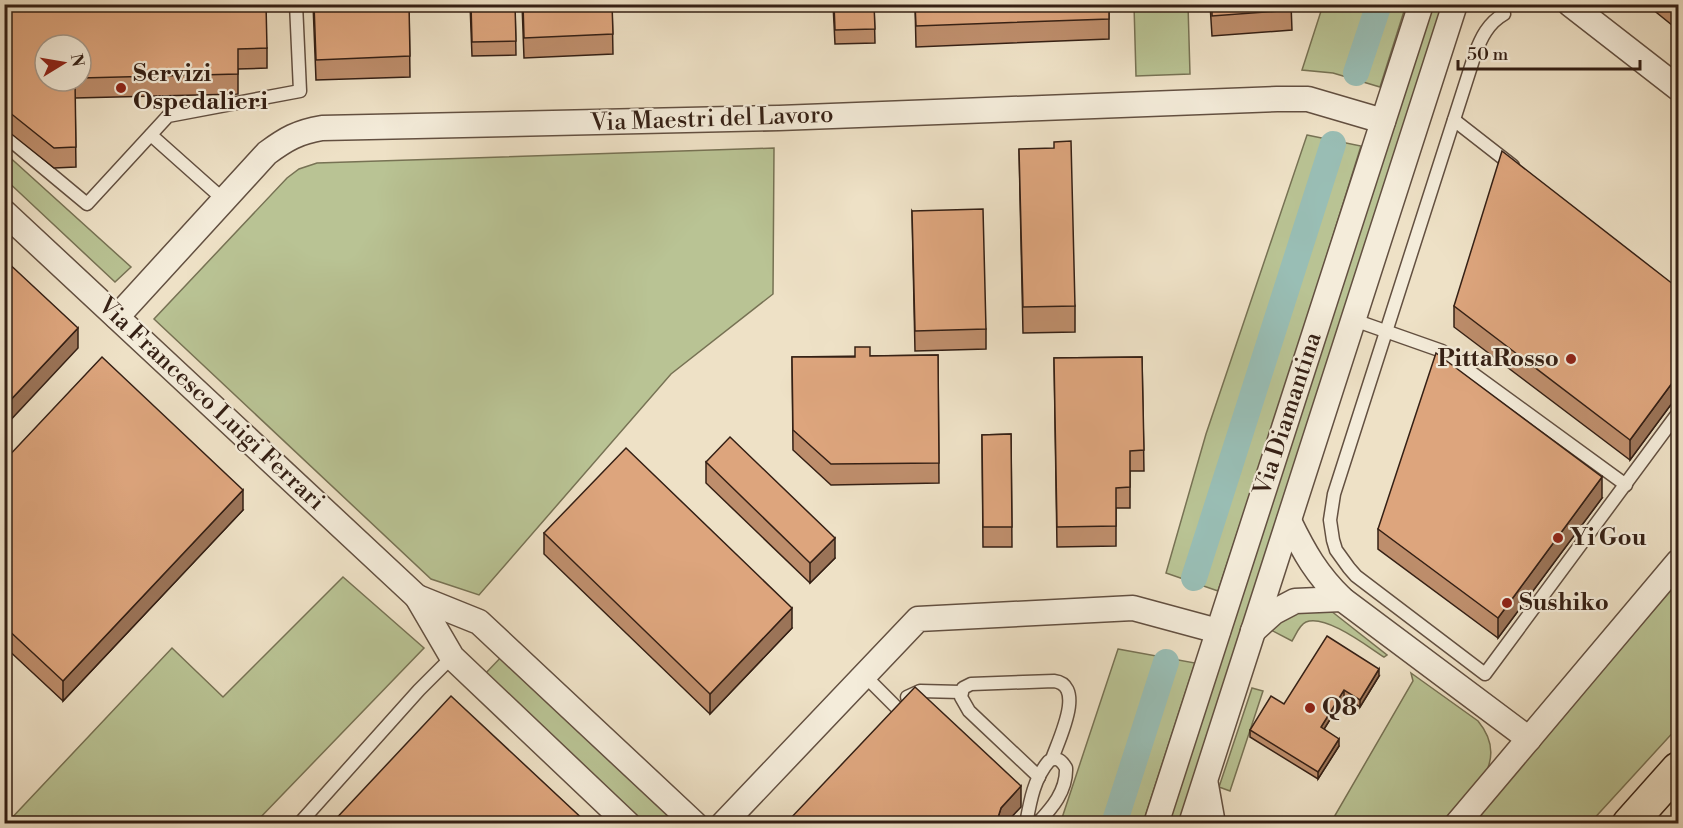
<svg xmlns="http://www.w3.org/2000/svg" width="1683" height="828" font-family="'Libre Bodoni',serif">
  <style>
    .green { fill: #b9c394; stroke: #777254; stroke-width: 1.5 }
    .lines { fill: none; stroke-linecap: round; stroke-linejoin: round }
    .canal { stroke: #99beb5; stroke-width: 26 }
    .lane-casing { stroke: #635041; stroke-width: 15 }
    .street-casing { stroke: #635041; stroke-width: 27 }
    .primary-casing { stroke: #352015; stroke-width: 36 }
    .lane { stroke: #f4ecda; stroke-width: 12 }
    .street { stroke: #f4ecda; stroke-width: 24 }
    .primary { stroke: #eee1c6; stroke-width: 33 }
    .wall { fill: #be8e6c; stroke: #352015; stroke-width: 1.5; fill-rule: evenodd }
    .shaded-wall { fill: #9b7458; stroke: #352015; stroke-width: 1.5 }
    .building { fill: #dda57d; stroke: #352015; stroke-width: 1.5 }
    .poi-dot { fill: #8f2418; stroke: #f4ecda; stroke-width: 2 }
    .labels { text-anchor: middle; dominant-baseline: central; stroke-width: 4.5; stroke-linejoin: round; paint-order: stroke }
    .poi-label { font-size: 24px; font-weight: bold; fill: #352015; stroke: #f4ecda; text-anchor: start }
    .street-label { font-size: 24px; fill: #352015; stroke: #f4ecda }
  </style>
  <rect width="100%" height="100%" fill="#eee1c6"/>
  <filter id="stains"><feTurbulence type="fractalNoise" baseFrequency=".00333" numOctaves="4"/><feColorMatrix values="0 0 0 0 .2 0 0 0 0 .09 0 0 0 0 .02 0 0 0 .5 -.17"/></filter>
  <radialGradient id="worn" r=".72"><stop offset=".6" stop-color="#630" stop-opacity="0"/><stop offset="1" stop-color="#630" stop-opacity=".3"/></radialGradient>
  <g class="green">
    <polygon points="1134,5 1188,5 1190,74 1136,76"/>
    <polygon points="1323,5 1406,5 1380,87 1333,73 1302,70"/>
    <polygon points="1432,5 1444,5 1180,823 1168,824"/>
    <polygon points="1307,135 1361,146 1294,361 1218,591 1166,573 1206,434"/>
    <polygon points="774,148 773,294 671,374 479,595 431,579 154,319 287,178 299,169 317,163"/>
    <polygon points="5,153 131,267 115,282 5,179"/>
    <polygon points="343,577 424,648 255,823 7,823 172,648 223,697"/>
    <polygon points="1678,582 1678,727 1590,823 1470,824"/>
    <path d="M1326,607L1387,655L1384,657C1368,647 1326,614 1306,622C1299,625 1296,635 1292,641L1269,629L1279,615Z"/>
    <polygon points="1118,649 1195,663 1143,823 1060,824"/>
    <polygon points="505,653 674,813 664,823 639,823 483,676"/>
    <path d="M1411,673L1478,721C1512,762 1471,793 1445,823L1330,824L1413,681Z"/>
    <polygon points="1252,688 1263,691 1230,791 1219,787"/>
  </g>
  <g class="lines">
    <g class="canal">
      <polyline points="1356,73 1379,4"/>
      <polyline points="1194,578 1333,144"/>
      <polyline points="1114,824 1166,662"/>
    </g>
    <defs>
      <g id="lane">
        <path d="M1504,14C1488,23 1481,38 1475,54L1334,494L1330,520L1333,540L1336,550L1349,568L1356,576L1485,674L1678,413"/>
        <polyline points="1454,120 1513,166"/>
        <polyline points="4,135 87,204 168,116 300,91 296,4"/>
        <polyline points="151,135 224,200"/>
        <polyline points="1354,320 1442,351 1626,485"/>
        <polyline points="864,675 896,707"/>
        <polyline points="907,697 920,691 961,692"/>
        <path d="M1039,777L969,711L961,697L963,688L971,684L1054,681C1086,685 1059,739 1052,759"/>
        <polyline points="299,824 419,690 452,657"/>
        <path d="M1026,824C1030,802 1034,778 1049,761C1057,756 1062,761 1066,768C1067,791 1052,808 1037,824"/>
      </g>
      <g id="street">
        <polyline points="1570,4 1678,88"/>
        <polyline points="4,212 417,597 452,657 628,824"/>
        <path d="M117,317L267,153C286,139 298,132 322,128L779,118L1277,99H1308L1383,121"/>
        <path d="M1289,521C1304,552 1317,575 1342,599L1529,739"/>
        <polyline points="417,597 479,622 695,824"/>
        <polyline points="1253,631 1274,612 1295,601 1342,599"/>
        <polyline points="1206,785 1213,824"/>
        <polyline points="723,824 918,619 1133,608 1218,631"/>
        <polyline points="1156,824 1421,4"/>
        <polyline points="1191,824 1455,4"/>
        <polyline points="1457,824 1678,562"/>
      </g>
      <polyline id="primary" points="1629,824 1678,769"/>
    </defs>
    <use href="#lane" class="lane-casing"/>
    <use href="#street" class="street-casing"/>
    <use href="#primary" class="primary-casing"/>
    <use href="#lane" class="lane"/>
    <use href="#street" class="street"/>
    <use href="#primary" class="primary"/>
  </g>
  <g class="wall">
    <path d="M4,4L267,48V68L238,69V94L75,98L76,167L54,168L4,128ZM81,45V81H45Z"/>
    <polygon points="313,4 409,4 410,77 316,80"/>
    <polygon points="470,4 515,4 516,55 472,56"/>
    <polygon points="522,4 612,4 613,54 524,58"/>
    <polygon points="833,4 874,4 875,43 835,44"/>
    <polygon points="915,4 1109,4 1109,39 916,47"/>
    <polygon points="1210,4 1291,4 1292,30 1212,36"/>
    <polygon points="1646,4 1678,4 1678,30"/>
    <polygon points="1019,149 1075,306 1075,332 1023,333"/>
    <polygon points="912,211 986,329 986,349 915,351"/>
    <polygon points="1678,288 1678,395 1630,460 1454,327 1454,306"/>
    <polygon points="938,355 939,483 831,485 793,450 792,357"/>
    <polygon points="1142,357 1144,471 1130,471 1130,508 1116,508 1116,546 1057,547 1054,358"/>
    <polygon points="1011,434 1012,547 983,547 982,435"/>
    <polygon points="4,461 243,510 63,701 4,646"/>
    <polygon points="706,462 835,558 810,583 706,483"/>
    <polygon points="1602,498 1498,638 1378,549 1378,529"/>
    <polygon points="544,533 792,628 710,714 544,554"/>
    <polygon points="1379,676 1360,707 1344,697 1324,729 1339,746 1318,779 1250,737 1250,730 1284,704"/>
  </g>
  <g class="shaded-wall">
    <polygon points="78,328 78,348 4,427 4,407"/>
    <polygon points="1678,375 1678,395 1630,460 1630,440"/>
    <polygon points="1602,477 1602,498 1498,638 1498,618"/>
    <polygon points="243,490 243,510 63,701 63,681"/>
    <polygon points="835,538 835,558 810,583 810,563"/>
    <polygon points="792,608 792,628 710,714 710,694"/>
    <polygon points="1379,669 1379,676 1360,707 1360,700"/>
    <polygon points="1344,690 1344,697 1321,734 1321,727"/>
    <polygon points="1339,739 1339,746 1318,779 1318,772"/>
    <polygon points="1021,786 1021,807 1005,824 996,824 1001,808"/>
  </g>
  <g class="building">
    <polygon points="4,4 266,4 267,48 238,49 238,74 81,78 81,45 45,45 45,81 75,81 76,147 54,148 4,108"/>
    <polygon points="314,4 409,4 410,56 316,60"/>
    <polygon points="471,4 515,4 516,41 472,42"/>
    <polygon points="523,4 612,4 613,34 524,38"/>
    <polygon points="834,4 874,4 875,29 835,30"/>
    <polygon points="915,4 1109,4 1109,19 916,26"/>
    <polygon points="1212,4 1291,4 1292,10 1212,16"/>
    <polygon points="1071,141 1075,306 1023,307 1019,149 1054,148 1054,142"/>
    <polygon points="1502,151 1678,288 1678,375 1630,440 1454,306"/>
    <polygon points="983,209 986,329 915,331 912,211"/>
    <polygon points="4,259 78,328 4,407"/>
    <polygon points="855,347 870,347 870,356 938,355 939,463 831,464 793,430 792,357 855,357"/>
    <polygon points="1436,353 1602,477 1498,618 1378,529"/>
    <polygon points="102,357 243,490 63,681 4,626 4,461"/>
    <polygon points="1142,357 1144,450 1130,451 1130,487 1116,488 1116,526 1057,527 1054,358"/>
    <polygon points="1011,434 1012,527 983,527 982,435"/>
    <polygon points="730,437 835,538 810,563 706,462"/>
    <polygon points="626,448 792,608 710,694 544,533"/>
    <polygon points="1327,636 1379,669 1360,700 1344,690 1321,727 1339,739 1318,772 1250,730 1271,696 1284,704"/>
    <polygon points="915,687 1021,786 1001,808 996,824 790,824 788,821"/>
    <polygon points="451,696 588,824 331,824"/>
  </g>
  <g class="poi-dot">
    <circle cx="121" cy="88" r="6"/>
    <circle cx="1571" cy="359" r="6"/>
    <circle cx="1558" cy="538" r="6"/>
    <circle cx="1507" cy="603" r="6"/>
    <circle cx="1310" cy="708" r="6"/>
  </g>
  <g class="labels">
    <g class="poi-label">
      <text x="133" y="74">Servizi<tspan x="133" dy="28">Ospedalieri</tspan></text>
      <text x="1559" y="359" text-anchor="end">PittaRosso</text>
      <text x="1570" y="538">Yi Gou</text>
      <text x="1519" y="603">Sushiko</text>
      <text x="1322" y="708">Q8</text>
    </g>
    <g class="street-label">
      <text transform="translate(712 119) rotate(-2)">Via Maestri del Lavoro</text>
      <text transform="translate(211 404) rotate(43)">Via Francesco Luigi Ferrari</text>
      <text transform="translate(1288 414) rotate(-72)">Via Diamantina</text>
    </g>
  </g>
  <rect width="1683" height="828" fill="none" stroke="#eee1c6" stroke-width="24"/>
  <rect x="6" y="6" width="1671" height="816" fill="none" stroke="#352015" stroke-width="3"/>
  <rect x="12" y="12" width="1659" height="804" fill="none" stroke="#352015" stroke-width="1.5"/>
  <g transform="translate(63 63) rotate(79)"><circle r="28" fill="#f4ecda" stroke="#a89a8b" stroke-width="1.5"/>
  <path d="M0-4.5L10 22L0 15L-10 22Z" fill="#8f2418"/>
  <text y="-9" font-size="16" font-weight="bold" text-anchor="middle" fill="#352015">N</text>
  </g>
  <path d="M1458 60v9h182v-9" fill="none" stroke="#352015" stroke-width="3"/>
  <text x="1467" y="60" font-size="18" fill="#352015" stroke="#f4ecda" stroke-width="4.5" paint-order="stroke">50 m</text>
  <rect width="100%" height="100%" filter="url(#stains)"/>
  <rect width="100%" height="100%" fill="url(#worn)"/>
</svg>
